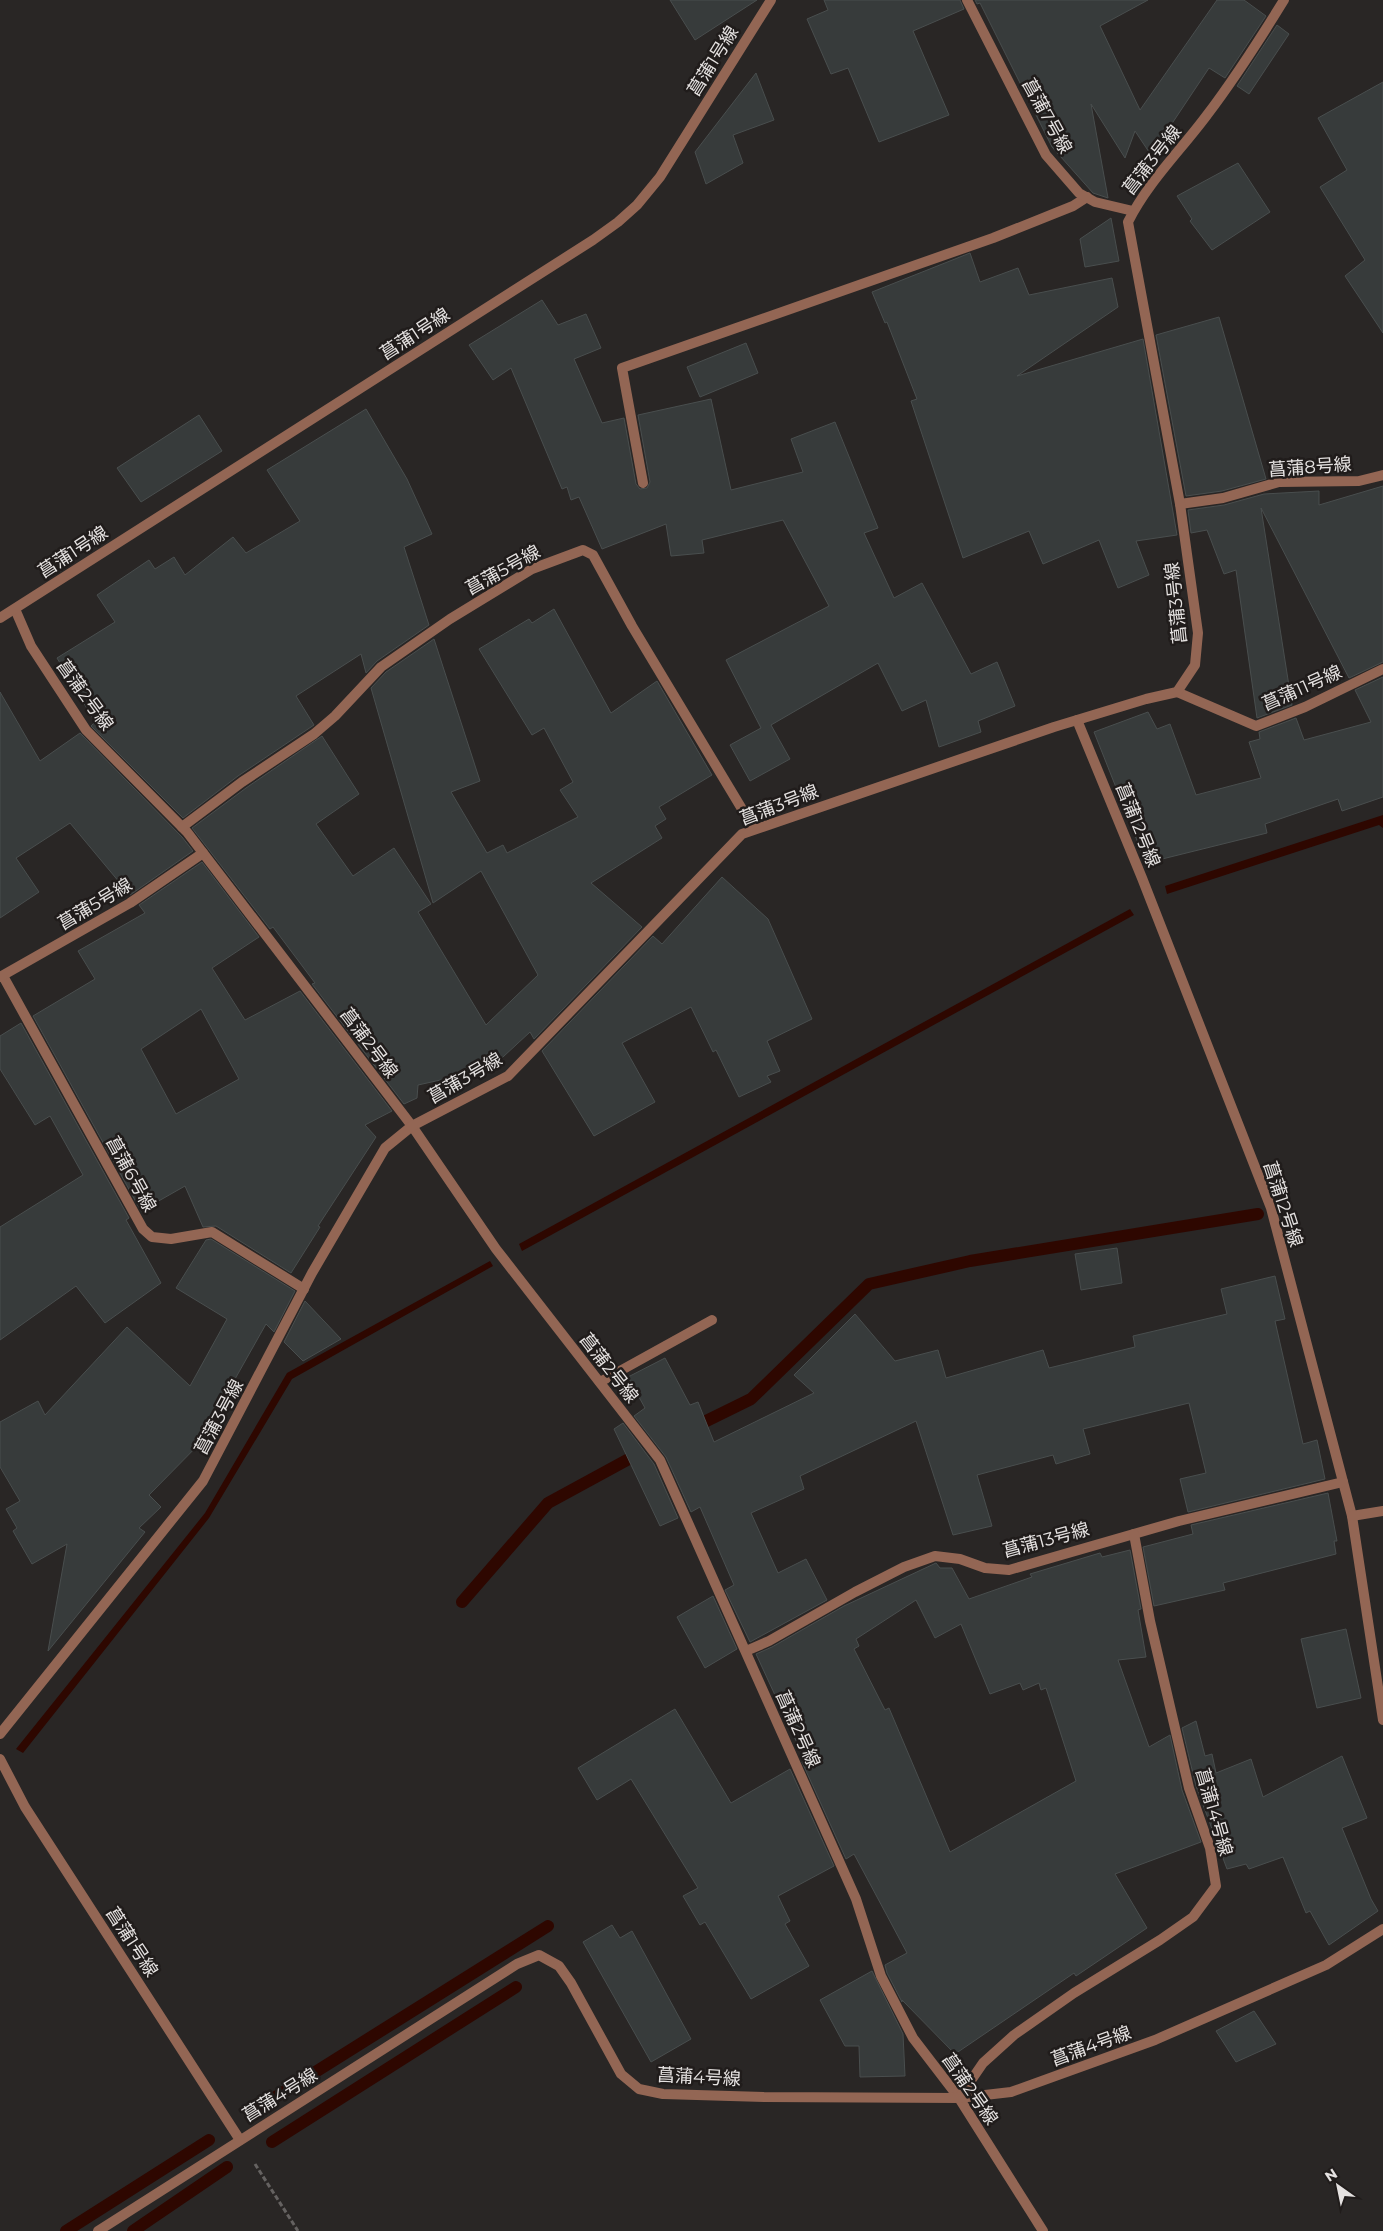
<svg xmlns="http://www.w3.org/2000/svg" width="1383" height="2231" font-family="Montserrat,'Noto Sans JP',sans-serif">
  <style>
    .water { fill: #2e0700 }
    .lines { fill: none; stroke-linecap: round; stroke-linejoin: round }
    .stream { stroke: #2e0700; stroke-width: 12 }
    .building { fill: #373b3b; stroke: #494e4e; fill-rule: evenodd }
    .path { stroke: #656261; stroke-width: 3; stroke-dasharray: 5 2.5; stroke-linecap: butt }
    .service { stroke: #936654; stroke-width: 10 }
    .minor { stroke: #936654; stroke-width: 10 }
    .labels { text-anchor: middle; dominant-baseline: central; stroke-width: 5; stroke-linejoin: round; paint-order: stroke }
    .street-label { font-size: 18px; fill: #e5e2e1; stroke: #201c1b }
  </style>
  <rect width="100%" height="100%" fill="#292625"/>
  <g class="water">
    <polygon points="1383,815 1383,828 1379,825 1167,894 1165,886"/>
    <polygon points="1130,909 1134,915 522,1251 519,1244"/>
    <polygon points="490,1261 493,1266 292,1379 209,1518 23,1753 16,1749 205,1513 287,1373"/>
  </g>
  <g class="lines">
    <g class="stream">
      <polyline points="690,1429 751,1399 869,1284 970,1261 1258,1214"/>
      <polyline points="462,1602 548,1503 638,1454"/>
      <polyline points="258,2108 548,1926"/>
      <polyline points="272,2142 516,1987"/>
      <polyline points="66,2231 209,2140"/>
      <polyline points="133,2231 227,2167"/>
    </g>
  </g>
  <g class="building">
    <polygon points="670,0 757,0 695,40"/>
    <polygon points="824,0 960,0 964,9 913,31 949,115 879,142 848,68 831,74 807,19 828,10"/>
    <polygon points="975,0 1148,0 1100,26 1140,110 1217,0 1244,0 1266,16 1225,78 1209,68 1151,155 1135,131 1125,158 1091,104 1108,198 1093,193 1052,147 980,3 977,4"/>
    <polygon points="1277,25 1289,34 1249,94 1237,86"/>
    <polygon points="756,73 774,120 733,135 743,163 706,184 695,152"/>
    <polygon points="1383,82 1383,333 1345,276 1365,260 1320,187 1347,170 1318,118"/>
    <polygon points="1238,163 1270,212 1212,250 1190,221 1192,219 1177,196"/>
    <polygon points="1111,218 1119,261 1085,267 1080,239"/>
    <polygon points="970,253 980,282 1018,268 1029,295 1112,278 1118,307 1017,376 1143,339 1177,535 1136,541 1149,575 1118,588 1099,540 1043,564 1029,531 963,558 911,401 917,399 887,322 885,323 872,292"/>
    <polygon points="542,300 558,325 586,314 601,348 574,359 602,423 624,418 636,484 640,489 647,488 650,482 638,415 711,399 731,490 803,472 791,439 835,422 878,528 864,533 894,598 922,583 971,674 997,662 1015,706 978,721 981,732 939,747 926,700 902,711 878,663 771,725 790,759 750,781 730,745 761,728 726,660 829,606 783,520 702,540 704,553 671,556 666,524 602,549 579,497 571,500 567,487 562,489 511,368 493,380 469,345"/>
    <polygon points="1219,317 1266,479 1222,491 1186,496 1156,335"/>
    <polygon points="746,343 758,373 700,397 687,367"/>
    <polygon points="366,409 407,479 432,534 404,547 429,625 377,661 366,673 361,654 296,696 314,725 238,776 183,818 91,726 95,722 57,658 115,622 97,595 149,560 155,569 174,557 185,575 233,537 246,553 300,521 267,470"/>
    <polygon points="199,415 222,451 141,502 117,468"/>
    <polygon points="1383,486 1383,662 1349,678 1261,508 1292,705 1257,718 1236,570 1224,574 1207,530 1191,533 1188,510 1224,505 1264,494 1319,491 1319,505"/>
    <polygon points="554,609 611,713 657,681 712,775 659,807 666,819 655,826 662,838 591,883 642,927 534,1039 530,1032 490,1069 418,1085 417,1098 404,1104 312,984 315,983 273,927 270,929 192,828 246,788 322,736 359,794 316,824 353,876 394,848 431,904 418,912 486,1025 538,975 481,871 433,903 371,688 386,672 434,639 480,781 451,792 487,853 503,845 507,853 578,817 560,790 573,782 544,728 532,735 479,649 529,619 532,623"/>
    <polygon points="1383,677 1383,797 1342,811 1338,799 1265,824 1267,833 1146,863 1094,732 1148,712 1157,729 1170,724 1196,795 1261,778 1249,742 1260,739 1259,732 1296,718 1304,740 1371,722 1355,690"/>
    <polygon points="0,692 40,761 80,733 182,837 193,851 130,895 70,823 16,858 39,892 0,918"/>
    <path d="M202,862L259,937L212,968L245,1020L300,991L392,1111L365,1125L376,1137L318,1226L320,1227L291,1273L216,1226L203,1227L185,1186L141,1211L33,1016L95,979L78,951L145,913L139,905ZM201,1009L239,1079L176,1114L141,1049Z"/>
    <polygon points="722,877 768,919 812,1019 767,1041 780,1071 767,1076 771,1082 739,1097 716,1050 713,1052 691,1007 622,1043 655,1102 594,1136 542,1051 653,936 662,944"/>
    <polygon points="21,1023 129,1218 126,1220 161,1283 105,1323 76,1286 0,1340 0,1227 83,1175 50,1116 35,1125 0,1069 0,1036"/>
    <polygon points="211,1239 295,1291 274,1332 266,1324 208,1427 211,1432 149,1495 161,1507 139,1528 145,1532 48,1651 67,1544 32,1564 13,1531 17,1528 6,1509 20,1501 0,1467 0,1422 38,1401 45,1415 127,1327 190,1386 227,1319 176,1288 206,1240"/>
    <polygon points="1117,1248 1122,1283 1081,1290 1075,1254"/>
    <polygon points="1275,1276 1285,1319 1275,1321 1303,1444 1317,1440 1325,1479 1188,1512 1180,1479 1206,1473 1189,1403 1083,1429 1090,1454 1056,1464 1053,1455 977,1475 992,1526 953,1535 916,1421 800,1476 804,1489 751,1513 778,1573 806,1559 827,1600 750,1642 725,1590 734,1585 700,1507 691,1512 666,1457 634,1416 645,1408 628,1377 665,1358 690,1405 698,1402 714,1442 814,1393 794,1375 855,1314 895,1361 938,1350 946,1378 1043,1350 1049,1368 1135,1347 1133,1336 1227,1314 1221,1289"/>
    <polygon points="305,1301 341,1339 303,1361 284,1342"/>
    <polygon points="623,1423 654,1464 678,1518 660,1526 614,1429"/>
    <polygon points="1328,1493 1337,1541 1334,1541 1336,1554 1223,1583 1225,1590 1154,1606 1143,1547 1193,1534 1191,1525"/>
    <path d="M1130,1550L1141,1609L1138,1610L1146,1657L1118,1660L1149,1747L1170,1735L1182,1790L1201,1842L1115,1874L1147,1928L1076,1976L1074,1973L955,2054L902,2000V2002L887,1973L885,1965L907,1953L854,1854L846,1859L802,1762L805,1760L756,1654L772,1647L844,1606L936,1563L940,1568H952L969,1599L1032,1577L1030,1574L1100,1553L1102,1557ZM916,1600L935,1638L961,1624L990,1694L1020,1683L1023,1690L1039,1683L1041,1690L1046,1688L1076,1781L950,1852L889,1708L885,1710L854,1649L859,1646L856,1639Z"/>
    <polygon points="713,1596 737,1649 705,1668 677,1617"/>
    <polygon points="1346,1629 1361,1698 1317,1708 1301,1639"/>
    <polygon points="675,1709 731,1803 790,1769 834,1866 778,1896 790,1921 785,1924 809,1966 751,1999 705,1922 700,1925 683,1896 698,1888 631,1779 597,1800 578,1768"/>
    <polygon points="1196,1721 1205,1756 1212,1754 1216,1773 1251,1759 1263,1797 1342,1756 1367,1818 1342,1828 1371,1899 1378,1911 1329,1945 1310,1911 1306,1913 1283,1857 1249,1869 1246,1864 1227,1869 1196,1786 1182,1728"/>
    <polygon points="612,1925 620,1938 632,1931 691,2039 651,2062 583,1942"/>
    <polygon points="872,1971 903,2034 905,2076 860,2077 859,2046 845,2046 820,2000"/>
    <polygon points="1254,2011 1276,2044 1236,2062 1216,2031"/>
  </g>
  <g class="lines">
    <polyline class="path" points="255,2164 298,2231"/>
    <g class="service">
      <polyline points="643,483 622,368 993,238 1073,206 1087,197"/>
      <polyline points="600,1382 712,1320"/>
    </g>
    <g class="minor">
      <polyline points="967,0 1046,155 1079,193 1095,202 1133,211"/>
      <polyline points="1180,504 1223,498 1279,482 1359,481 1383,475"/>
      <polyline points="15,609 31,646 86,730 187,832 412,1126 496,1249 660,1460 856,1899 881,1976 913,2038 959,2098 1043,2231"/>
      <polyline points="0,618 593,240 618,222 637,205 660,177 771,0"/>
      <polyline points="1177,692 1256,726 1305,707 1383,669"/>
      <polyline points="1077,720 1142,878 1271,1208 1352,1516 1383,1720"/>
      <polyline points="182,827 242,782 314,734 335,716 381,667 450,619 532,569 583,550 593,555 632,626 754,829"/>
      <polyline points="3,976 143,1229 152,1237 171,1239 212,1232 304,1289"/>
      <polyline points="0,977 130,903 203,853"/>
      <polyline points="1352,1516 1383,1511"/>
      <polyline points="746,1651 769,1641 855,1592 904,1567 935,1556 960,1559 985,1568 1009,1570 1179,1521 1343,1482"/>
      <path d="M0,1734L203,1481L312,1273L385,1148L412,1126L508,1076L742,834L1054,727L1146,699L1177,692L1195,665L1198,633L1180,504L1128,222C1148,182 1181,150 1207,115C1235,78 1260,39 1284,0"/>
      <polyline points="0,1759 25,1807 240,2140"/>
      <polyline points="959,2098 983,2063 1014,2035 1074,1993 1160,1940 1193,1917 1216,1886 1210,1848 1189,1788 1150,1621 1134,1534"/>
      <polyline points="98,2231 517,1964 539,1955 559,1966 571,1983 621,2074 639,2089 663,2094 764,2097 959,2098 1011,2092 1155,2040 1326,1965 1383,1929"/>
    </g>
  </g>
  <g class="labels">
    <g class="street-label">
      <text transform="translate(713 61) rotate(-58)">菖蒲1号線</text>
      <text transform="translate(1047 116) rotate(61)">菖蒲7号線</text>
      <text transform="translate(1152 160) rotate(-52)">菖蒲3号線</text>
      <text transform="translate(415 334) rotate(-33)">菖蒲1号線</text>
      <text transform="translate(1310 467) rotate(-4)">菖蒲8号線</text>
      <text transform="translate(73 552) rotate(-33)">菖蒲1号線</text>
      <text transform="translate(503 570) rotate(-29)">菖蒲5号線</text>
      <text transform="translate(1176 603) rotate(-96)">菖蒲3号線</text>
      <text transform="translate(1302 688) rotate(-24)">菖蒲11号線</text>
      <text transform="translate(85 695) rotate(54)">菖蒲2号線</text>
      <text transform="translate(779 805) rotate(-21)">菖蒲3号線</text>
      <text transform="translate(1138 825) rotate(68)">菖蒲12号線</text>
      <text transform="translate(95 904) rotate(-31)">菖蒲5号線</text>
      <text transform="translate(369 1043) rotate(53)">菖蒲2号線</text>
      <text transform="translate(465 1078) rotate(-30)">菖蒲3号線</text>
      <text transform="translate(131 1174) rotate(61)">菖蒲6号線</text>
      <text transform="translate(1283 1204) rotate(72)">菖蒲12号線</text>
      <text transform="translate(609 1368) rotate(52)">菖蒲2号線</text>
      <text transform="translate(219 1417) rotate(-62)">菖蒲3号線</text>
      <text transform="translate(1046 1540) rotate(-15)">菖蒲13号線</text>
      <text transform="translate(798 1729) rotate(66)">菖蒲2号線</text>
      <text transform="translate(1214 1812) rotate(74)">菖蒲14号線</text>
      <text transform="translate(132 1942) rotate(57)">菖蒲1号線</text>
      <text transform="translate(1091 2046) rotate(-20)">菖蒲4号線</text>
      <text transform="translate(699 2077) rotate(3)">菖蒲4号線</text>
      <text transform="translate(970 2089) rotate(55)">菖蒲2号線</text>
      <text transform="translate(280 2095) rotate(-32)">菖蒲4号線</text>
    </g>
  </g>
  <g transform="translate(1338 2186) rotate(327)" stroke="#201c1b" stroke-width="4" paint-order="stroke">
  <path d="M0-4L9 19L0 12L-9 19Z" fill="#e5e2e1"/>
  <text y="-8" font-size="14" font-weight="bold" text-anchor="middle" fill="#e5e2e1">N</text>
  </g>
</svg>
